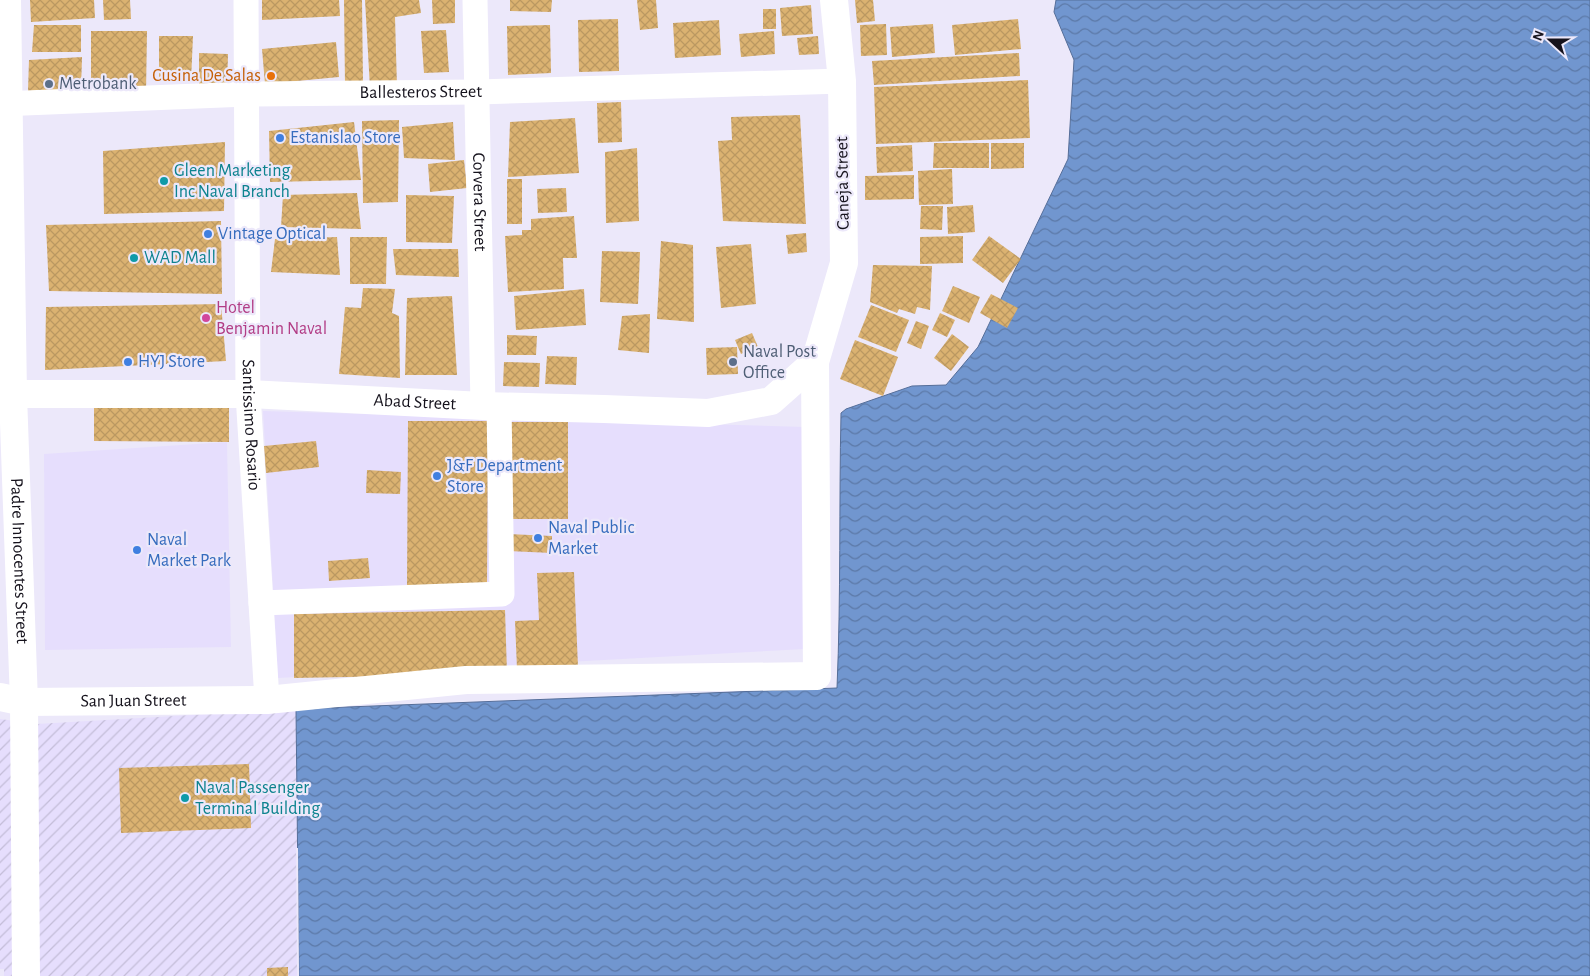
<svg xmlns="http://www.w3.org/2000/svg" width="1590" height="976" font-family="'Alegreya Sans',sans-serif">
  <style>
    .built { fill: #e6defd }
    .industrial { fill: url(#industrial-furrows) }
    .water { fill: url(#water-waves); stroke: #556e99 }
    .pier { fill: #ece8fa }
    .building { fill: url(#building-cross-hatch) }
    .lines { fill: none; stroke-linecap: round; stroke-linejoin: round }
    .street { stroke: #fff; stroke-width: 25 }
    .secondary { stroke: #fff; stroke-width: 28 }
    .food-dot { fill: #e8710a; stroke: #ece8fa; stroke-width: 2 }
    .service-dot { fill: #5c6f8a; stroke: #ece8fa; stroke-width: 2 }
    .shop-dot { fill: #3f7fe0; stroke: #ece8fa; stroke-width: 2 }
    .culture-dot { fill: #0f9aa8; stroke: #ece8fa; stroke-width: 2 }
    .hotel-dot { fill: #d1479c; stroke: #ece8fa; stroke-width: 2 }
    .labels { text-anchor: middle; dominant-baseline: central; stroke-width: 4.5; stroke-linejoin: round; paint-order: stroke }
    .food-label { font-size: 18px; fill: #c56008; stroke: #ece8fa; text-anchor: end }
    .service-label { font-size: 18px; fill: #4e5e75; stroke: #ece8fa; text-anchor: start }
    .street-label { font-size: 18px; fill: #15121c; stroke: #ece8fa }
    .shop-label { font-size: 18px; fill: #366cbe; stroke: #ece8fa; text-anchor: start }
    .culture-label { font-size: 18px; fill: #0d838f; stroke: #ece8fa; text-anchor: start }
    .hotel-label { font-size: 18px; fill: #b23c85; stroke: #ece8fa; text-anchor: start }
  </style>
  <defs>
    <pattern id="industrial-furrows" width="10" height="10" patternUnits="userSpaceOnUse" patternTransform="scale(1.25)"><rect width="10" height="10" fill="#e6defd"/><path d="M-1 1l2-2M0 10L10 0M9 11l2-2" fill="none" stroke="#c4bdd8"/></pattern>
    <pattern id="water-waves" width="16" height="10" patternUnits="userSpaceOnUse" patternTransform="scale(1.25)"><rect width="16" height="10" fill="#7196cf"/><path d="M0 5q4-4 8 0t8 0" fill="none" stroke="#5c79a7"/></pattern>
    <pattern id="building-cross-hatch" width="8" height="8" patternUnits="userSpaceOnUse" patternTransform="scale(1.25)"><rect width="8" height="8" fill="#dbb271"/><path d="M0 0l8 8M0 8l8-8" fill="none" stroke="#bb9861"/></pattern>
  </defs>
  <rect width="100%" height="100%" fill="#ece8fa"/>
  <g class="built">
    <polygon points="263,411 805,427 805,649 278,678"/>
    <polygon points="227,442 231,647 45,650 44,454"/>
  </g>
  <polygon class="industrial" points="296,709 299,976 4,976 4,969 0,969 0,719 37,724"/>
  <path class="water" d="M1056,0H1590V976H299L296,709L837,688C841,596 839,505 841,413L846,409L912,386L946,385L978,347L1068,159L1074,60L1054,12Z"/>
  <polygon class="pier" points="296,848 298,848 299,976 297,976"/>
  <g class="building">
    <polygon points="30,0 94,0 95,18 31,22"/>
    <polygon points="103,0 130,0 131,19 104,20"/>
    <polygon points="262,0 339,0 340,16 262,20"/>
    <polygon points="344,0 362,0 363,84 345,85"/>
    <polygon points="365,0 419,0 421,13 395,17 397,87 370,88"/>
    <polygon points="432,0 455,0 455,23 433,24"/>
    <polygon points="510,0 552,0 551,12 510,11"/>
    <polygon points="637,0 656,0 658,28 640,30"/>
    <polygon points="855,0 873,0 875,21 857,23"/>
    <polygon points="811,5 813,34 782,36 780,8"/>
    <rect x="763" y="9" width="13" height="20"/>
    <polygon points="618,19 619,71 579,72 578,20"/>
    <polygon points="1018,19 1021,49 955,55 952,25"/>
    <polygon points="719,20 721,55 675,58 673,23"/>
    <polygon points="886,24 887,55 861,56 860,25"/>
    <polygon points="933,24 935,53 892,57 890,27"/>
    <polygon points="34,25 81,25 81,52 32,52"/>
    <polygon points="550,25 551,73 508,75 507,26"/>
    <polygon points="446,30 449,72 424,73 421,31"/>
    <polygon points="91,31 147,31 146,93 91,93"/>
    <polygon points="774,31 775,54 741,57 739,34"/>
    <polygon points="159,36 193,36 191,81 159,81"/>
    <polygon points="818,36 819,54 799,55 797,38"/>
    <polygon points="336,42 339,77 265,84 262,49"/>
    <polygon points="199,53 228,54 227,92 199,92"/>
    <polygon points="1019,53 1020,76 874,85 872,61"/>
    <polygon points="82,57 81,90 28,91 29,60"/>
    <polygon points="1028,80 1030,138 876,144 874,87"/>
    <polygon points="621,102 622,142 598,143 597,103"/>
    <polygon points="800,115 806,224 723,221 718,141 732,140 731,117"/>
    <polygon points="575,118 579,173 508,177 510,122"/>
    <polygon points="399,120 398,202 363,203 362,121"/>
    <polygon points="354,122 361,180 270,182 269,131"/>
    <polygon points="453,122 455,160 404,158 402,127"/>
    <polygon points="225,142 224,211 104,214 103,151"/>
    <polygon points="934,143 989,143 989,168 933,168"/>
    <polygon points="991,143 1024,143 1024,168 991,169"/>
    <polygon points="912,145 913,171 877,173 876,147"/>
    <polygon points="637,148 639,221 606,223 605,152"/>
    <polygon points="464,160 467,188 430,192 428,164"/>
    <polygon points="952,169 953,204 919,205 918,171"/>
    <polygon points="914,175 914,199 865,200 865,176"/>
    <rect x="507" y="179" width="15" height="45"/>
    <polygon points="566,188 567,212 538,213 537,189"/>
    <polygon points="357,193 361,229 281,227 283,195"/>
    <polygon points="406,195 454,196 452,243 406,242"/>
    <polygon points="973,205 975,232 948,234 947,207"/>
    <polygon points="921,206 943,206 942,230 920,229"/>
    <polygon points="574,216 577,258 563,258 564,289 508,292 505,236 522,235 522,230 531,230 531,219"/>
    <polygon points="221,221 222,294 49,291 46,225"/>
    <polygon points="806,233 807,252 788,254 786,235"/>
    <polygon points="963,236 963,263 920,264 920,237"/>
    <polygon points="989,236 1021,259 1003,283 972,260"/>
    <polygon points="337,237 340,275 271,272 275,239"/>
    <polygon points="350,237 387,237 386,284 350,284"/>
    <polygon points="661,241 693,245 694,322 657,319"/>
    <polygon points="751,244 756,304 721,308 716,247"/>
    <polygon points="393,249 458,249 459,277 396,275"/>
    <polygon points="602,251 640,252 638,304 600,302"/>
    <polygon points="873,265 932,266 930,310 917,307 915,314 899,309 897,313 870,302"/>
    <polygon points="953,286 980,297 969,323 942,311"/>
    <polygon points="363,288 395,289 392,313 399,316 400,378 339,374 345,307 361,308"/>
    <polygon points="584,289 586,325 516,330 514,296"/>
    <polygon points="991,294 1018,308 1007,328 980,313"/>
    <polygon points="452,296 457,375 405,375 407,298"/>
    <polygon points="221,304 226,361 45,370 46,307"/>
    <polygon points="871,305 909,320 896,352 858,337"/>
    <polygon points="940,313 955,320 947,337 932,330"/>
    <polygon points="650,314 649,353 618,350 622,316"/>
    <polygon points="916,321 929,326 921,349 907,343"/>
    <polygon points="752,333 758,347 741,354 735,340"/>
    <polygon points="952,334 969,347 951,371 934,358"/>
    <polygon points="507,335 537,336 536,355 507,355"/>
    <polygon points="855,340 898,357 883,396 840,379"/>
    <polygon points="737,347 738,374 707,375 706,348"/>
    <polygon points="547,356 577,357 576,385 545,384"/>
    <polygon points="504,362 540,363 539,387 503,386"/>
    <polygon points="94,408 229,408 229,442 94,441"/>
    <polygon points="408,421 488,421 487,587 407,587"/>
    <polygon points="510,422 568,422 568,519 509,519"/>
    <polygon points="316,441 319,467 266,473 264,446"/>
    <polygon points="367,470 401,472 400,494 366,493"/>
    <polygon points="508,534 552,536 552,553 507,551"/>
    <polygon points="368,558 370,578 329,581 328,561"/>
    <polygon points="574,572 578,667 517,669 515,621 539,620 537,573"/>
    <polygon points="505,610 507,674 294,678 294,614"/>
    <polygon points="249,764 251,828 121,833 119,768"/>
    <polygon points="288,967 288,976 267,976 267,968"/>
  </g>
  <g class="lines">
    <g class="street">
      <path id="s1" d="M246,0L248,394L267,700"/>
      <path id="s2" d="M475,0L483,406"/>
      <path id="s3" d="M0,104L247,94L478,92L842,81"/>
      <polyline points="261,603 502,594 499,406"/>
    </g>
    <g class="secondary">
      <path id="s4" d="M7,0L13,395L24,702L26,976"/>
      <path id="s5" d="M0,394H248L483,406L604,409L708,413L771,401L815,362"/>
      <path id="s6" d="M0,697L24,702L267,700L466,680L817,676L815,362L844,263L842,81L834,0"/>
    </g>
  </g>
  <circle class="food-dot" cx="271" cy="76" r="5"/>
  <g class="service-dot">
    <circle cx="49" cy="84" r="5"/>
    <circle cx="733" cy="362" r="5"/>
  </g>
  <g class="shop-dot">
    <circle cx="280" cy="138" r="5"/>
    <circle cx="208" cy="234" r="5"/>
    <circle cx="128" cy="362" r="5"/>
    <circle cx="437" cy="476" r="5"/>
    <circle cx="538" cy="538" r="5"/>
    <circle cx="137" cy="550" r="5"/>
  </g>
  <g class="culture-dot">
    <circle cx="164" cy="181" r="5"/>
    <circle cx="134" cy="258" r="5"/>
    <circle cx="185" cy="798" r="5"/>
  </g>
  <circle class="hotel-dot" cx="206" cy="318" r="5"/>
  <g class="labels">
    <g class="food-label">
      <text x="261" y="76">Cusina De Salas</text>
    </g>
    <g class="service-label">
      <text x="59" y="84">Metrobank</text>
      <text x="743" y="352">Naval Post<tspan x="743" dy="21">Office</tspan></text>
    </g>
    <g class="street-label">
      <text stroke="none"><textPath href="#s3" startOffset="421">Ballesteros Street</textPath></text>
      <text transform="translate(843 183) rotate(-91)">Caneja Street</text>
      <text stroke="none"><textPath href="#s2" startOffset="202">Corvera Street</textPath></text>
      <text stroke="none"><textPath href="#s5" startOffset="415">Abad Street</textPath></text>
      <text stroke="none"><textPath href="#s1" startOffset="425">Santissimo Rosario</textPath></text>
      <text stroke="none"><textPath href="#s4" startOffset="561">Padre Innocentes Street</textPath></text>
      <text stroke="none"><textPath href="#s6" startOffset="134">San Juan Street</textPath></text>
    </g>
    <g class="shop-label">
      <text x="290" y="138">Estanislao Store</text>
      <text x="218" y="234">Vintage Optical</text>
      <text x="138" y="362">HYJ Store</text>
      <text x="447" y="466">J&amp;F Department<tspan x="447" dy="21">Store</tspan></text>
      <text x="548" y="528">Naval Public<tspan x="548" dy="21">Market</tspan></text>
      <text x="147" y="540">Naval<tspan x="147" dy="21">Market Park</tspan></text>
    </g>
    <g class="culture-label">
      <text x="174" y="171">Gleen Marketing<tspan x="174" dy="21">Inc Naval Branch</tspan></text>
      <text x="144" y="258">WAD Mall</text>
      <text x="195" y="788">Naval Passenger<tspan x="195" dy="21">Terminal Building</tspan></text>
    </g>
    <g class="hotel-label">
      <text x="216" y="308">Hotel<tspan x="216" dy="21">Benjamin Naval</tspan></text>
    </g>
  </g>
  <g transform="translate(1550 40) rotate(291)" stroke="#ece8fa" stroke-width="4" paint-order="stroke">
  <path d="M0-4L9 19L0 12L-9 19Z" fill="#15121c"/>
  <text y="-8" font-size="14" font-weight="bold" text-anchor="middle" fill="#15121c">N</text>
  </g>
</svg>
